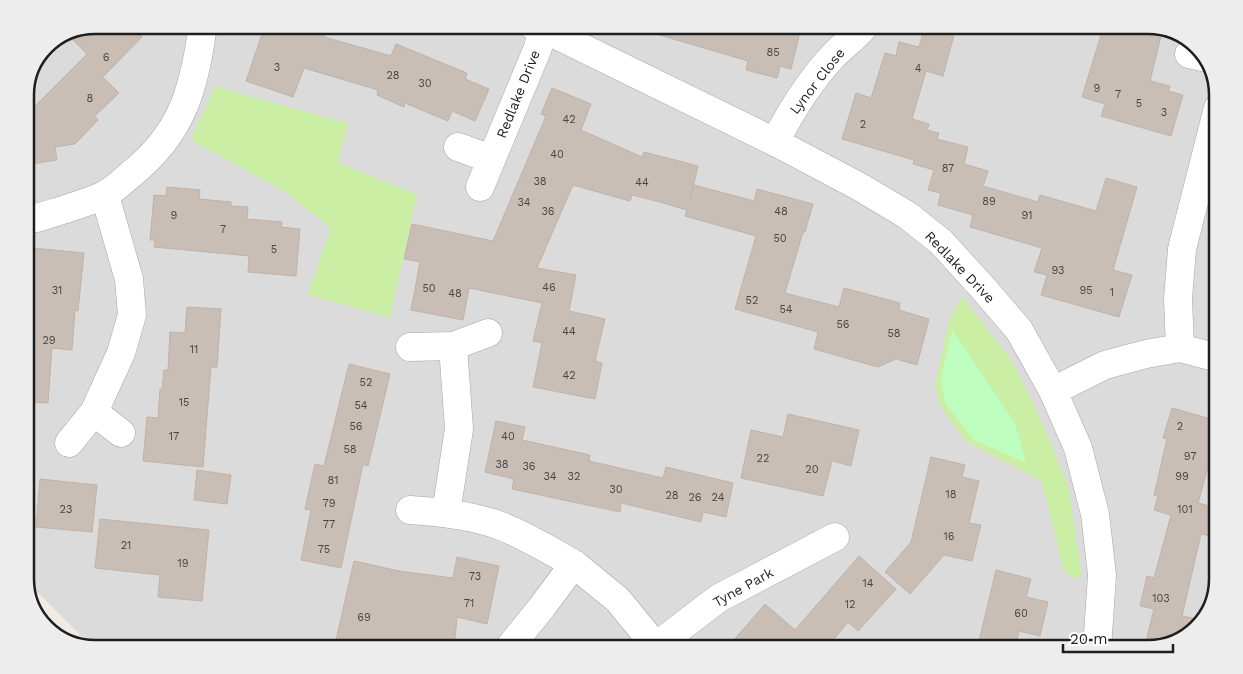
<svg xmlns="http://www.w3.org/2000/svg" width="1243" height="674" font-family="'Work Sans',sans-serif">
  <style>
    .residential { fill: #dcdbdb }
    .grass { fill: #cbeea5 }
    .park { fill: #bdfec0 }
    .building { fill: #c8beb6; stroke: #c3b1a5 }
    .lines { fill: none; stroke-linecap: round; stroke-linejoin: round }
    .minor-casing { stroke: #a5a5a5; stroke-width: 29 }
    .minor { stroke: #fff; stroke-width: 28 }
    .labels { text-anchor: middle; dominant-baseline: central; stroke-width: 4; stroke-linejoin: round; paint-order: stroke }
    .number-label { font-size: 11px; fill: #484644 }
    .street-label { font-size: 14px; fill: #1e1e1e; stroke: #fff }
    .rim { fill: none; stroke: #1e1e1e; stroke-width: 2.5 }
  </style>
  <rect width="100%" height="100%" fill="#f0ece4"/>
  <polygon class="residential" points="94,25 1149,25 1180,32 1206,56 1218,90 1218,580 1211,611 1184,640 1149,649 94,649 25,580 25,90 46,45"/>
  <g class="grass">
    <polygon points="215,87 348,124 338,163 417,195 390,318 308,295 331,228 283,191 191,140"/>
    <polygon points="962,297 1013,363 1042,423 1068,486 1082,578 1073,578 1063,570 1053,525 1041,481 966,442 940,406 935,385 949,321"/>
  </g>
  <polygon class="park" points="952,330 1015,423 1026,463 974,440 945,403 941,377"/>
  <g class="building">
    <polygon points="94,25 129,25 142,37 103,77 119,93 95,116 98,120 75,144 55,147 57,160 25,165 25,116 87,54 69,36"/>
    <polygon points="265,25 328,25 324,37 391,56 396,44 467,73 465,79 489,89 475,121 452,111 448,121 405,103 404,107 377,95 378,90 304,68 293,97 246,81"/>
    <polygon points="654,25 792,25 790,29 800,32 791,69 780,66 777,78 746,70 748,61 653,33"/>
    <polygon points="925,25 932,25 955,31 943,76 926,71 912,119 929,124 927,130 939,133 937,139 968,147 964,164 988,171 983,186 1038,202 1040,195 1096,211 1106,178 1137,187 1113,270 1132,275 1119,317 1041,295 1047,275 1034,272 1042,248 970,227 973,215 938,205 941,193 928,190 934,170 913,164 914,160 842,139 856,93 871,98 885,53 896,56 899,42 919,47"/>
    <polygon points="1104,25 1149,25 1163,28 1150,81 1170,86 1168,91 1183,95 1171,136 1101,116 1105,104 1082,97"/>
    <polygon points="552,88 591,104 581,130 642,157 644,152 698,166 690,200 694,185 754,201 757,189 813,204 805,232 803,232 785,293 839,307 844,288 900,303 899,310 929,319 917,365 896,359 878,367 814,349 818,332 735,309 756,236 685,216 687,210 660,202 632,195 630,201 573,185 537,268 576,275 569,311 605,319 595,361 602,363 595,399 533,387 542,343 533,341 542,303 469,288 463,320 411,310 420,262 404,259 412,224 493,241 546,116 541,114"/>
    <polygon points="167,187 200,190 199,199 231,202 231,206 248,207 247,219 282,222 281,227 300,229 296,276 248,272 249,256 154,247 155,240 150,240 154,195 166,196"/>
    <polygon points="33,248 84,253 78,311 75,310 72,350 52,348 48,403 25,402 25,330"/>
    <polygon points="187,307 221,309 217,367 211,367 203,467 143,461 147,417 158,418 160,389 162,390 164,370 168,370 170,332 185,333"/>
    <polygon points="349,364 390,374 368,466 363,464 341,568 301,560 311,510 305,509 315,464 324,466"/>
    <polygon points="1172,408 1218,421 1218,431 1198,503 1217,508 1210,536 1201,534 1182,616 1202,620 1184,640 1144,649 1154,609 1140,606 1147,576 1154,578 1171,515 1154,510 1158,496 1154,495 1167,439 1163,438"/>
    <polygon points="788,414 859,430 851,466 832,461 823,496 741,478 751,430 783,437"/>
    <polygon points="496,421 525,427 522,440 590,455 589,461 663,478 666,467 733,483 726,517 703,512 701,522 621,503 620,512 512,489 514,479 485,472"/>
    <polygon points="931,457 965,465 962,477 979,481 969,523 981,525 972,561 944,555 910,594 885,572 911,542"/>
    <polygon points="197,470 231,475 227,504 194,500"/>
    <polygon points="40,479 97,485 92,532 36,527"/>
    <polygon points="100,519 209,530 202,601 158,597 160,575 95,568"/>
    <polygon points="859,556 896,589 858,631 848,622 826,649 726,649 765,604 795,630"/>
    <polygon points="457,557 499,566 487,624 457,617 454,649 334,649 354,561 399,571 453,578"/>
    <polygon points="996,570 1031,579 1026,597 1048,602 1040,636 1019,631 1015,649 979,641"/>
  </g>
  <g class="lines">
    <defs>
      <g id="minor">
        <polyline points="532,25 544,29 775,142 860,187 907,215 941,242 982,287 1019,330 1053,391 1078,448 1095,514 1102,575 1097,649"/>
        <polyline points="1189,54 1207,58"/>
        <path d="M775,142C791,111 810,80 834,55C844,45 856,37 865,25"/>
        <polyline points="458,147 491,159"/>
        <polyline points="480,187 537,50 544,29"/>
        <path d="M25,217L37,218C59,211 81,205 102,196C112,192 122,182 130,175C183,133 194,89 203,25"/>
        <polyline points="410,347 453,346 488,333"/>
        <polyline points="1180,348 1178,299 1182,249 1218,108"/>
        <polyline points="1053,391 1105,365 1146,354 1180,348 1218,358"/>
        <polyline points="94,412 121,433"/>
        <polyline points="69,443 94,412 121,353 132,315 129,279 105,196"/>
        <path d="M410,510C439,512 471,515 498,525C525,535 549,550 574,564"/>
        <polyline points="446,513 459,429 453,346"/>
        <polyline points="656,646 719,598 835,537"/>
        <polyline points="508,649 542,607 574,564 618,600 658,649"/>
      </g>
    </defs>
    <use href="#minor" class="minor-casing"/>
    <use href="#minor" class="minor"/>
  </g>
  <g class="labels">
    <g class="number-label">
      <text x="773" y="52">85</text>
      <text x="106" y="57">6</text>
      <text x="277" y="67">3</text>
      <text x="918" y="68">4</text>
      <text x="393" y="75">28</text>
      <text x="425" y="83">30</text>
      <text x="1097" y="88">9</text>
      <text x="1118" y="94">7</text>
      <text x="90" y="98">8</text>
      <text x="1139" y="103">5</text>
      <text x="1164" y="112">3</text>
      <text x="569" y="119">42</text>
      <text x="863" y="124">2</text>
      <text x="557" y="154">40</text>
      <text x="948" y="168">87</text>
      <text x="540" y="181">38</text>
      <text x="642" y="182">44</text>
      <text x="989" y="201">89</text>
      <text x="524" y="202">34</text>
      <text x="548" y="211">36</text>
      <text x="781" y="211">48</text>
      <text x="174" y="215">9</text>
      <text x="1027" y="215">91</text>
      <text x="223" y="229">7</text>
      <text x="780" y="238">50</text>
      <text x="274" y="249">5</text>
      <text x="1058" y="270">93</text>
      <text x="549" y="287">46</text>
      <text x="429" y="288">50</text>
      <text x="57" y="290">31</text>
      <text x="1086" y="290">95</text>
      <text x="1112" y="292">1</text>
      <text x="455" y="293">48</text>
      <text x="752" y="300">52</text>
      <text x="786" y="309">54</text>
      <text x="843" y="324">56</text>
      <text x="569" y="331">44</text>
      <text x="894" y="333">58</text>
      <text x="49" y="340">29</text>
      <text x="194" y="349">11</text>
      <text x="569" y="375">42</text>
      <text x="366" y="382">52</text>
      <text x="184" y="402">15</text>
      <text x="361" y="405">54</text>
      <text x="356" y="426">56</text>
      <text x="1180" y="426">2</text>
      <text x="174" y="436">17</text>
      <text x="508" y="436">40</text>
      <text x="350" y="449">58</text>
      <text x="1190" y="456">97</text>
      <text x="763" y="458">22</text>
      <text x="502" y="464">38</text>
      <text x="529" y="466">36</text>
      <text x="812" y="469">20</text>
      <text x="550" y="476">34</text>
      <text x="574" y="476">32</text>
      <text x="1182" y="476">99</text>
      <text x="333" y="480">81</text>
      <text x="616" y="489">30</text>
      <text x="951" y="494">18</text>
      <text x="672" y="495">28</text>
      <text x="695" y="497">26</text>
      <text x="718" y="497">24</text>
      <text x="329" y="503">79</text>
      <text x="66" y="509">23</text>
      <text x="1185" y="509">101</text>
      <text x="329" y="524">77</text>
      <text x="949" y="536">16</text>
      <text x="126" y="545">21</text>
      <text x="324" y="549">75</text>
      <text x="183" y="563">19</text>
      <text x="475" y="576">73</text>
      <text x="868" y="583">14</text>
      <text x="1161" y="598">103</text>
      <text x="469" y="603">71</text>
      <text x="850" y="604">12</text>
      <text x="1021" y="613">60</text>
      <text x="364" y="617">69</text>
    </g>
    <g class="street-label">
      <text transform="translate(817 81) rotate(-52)">Lynor Close</text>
      <text transform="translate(518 94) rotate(-68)">Redlake Drive</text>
      <text transform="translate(960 267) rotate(46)">Redlake Drive</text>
      <text transform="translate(743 587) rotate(-29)">Tyne Park</text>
    </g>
  </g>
  <path d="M0 0H1243V674H0ZM95 34H1148A61 61 0 0 1 1209 95V579A61 61 0 0 1 1148 640H95A61 61 0 0 1 34 579V95A61 61 0 0 1 95 34Z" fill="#ededed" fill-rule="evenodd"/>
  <path class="rim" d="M95 34H1148A61 61 0 0 1 1209 95V579A61 61 0 0 1 1148 640H95A61 61 0 0 1 34 579V95A61 61 0 0 1 95 34Z"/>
  <path d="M1063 644v8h110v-8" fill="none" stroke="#1e1e1e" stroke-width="2.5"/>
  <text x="1070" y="644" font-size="15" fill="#1e1e1e" stroke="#ffffff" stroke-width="4" paint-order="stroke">20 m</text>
</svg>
